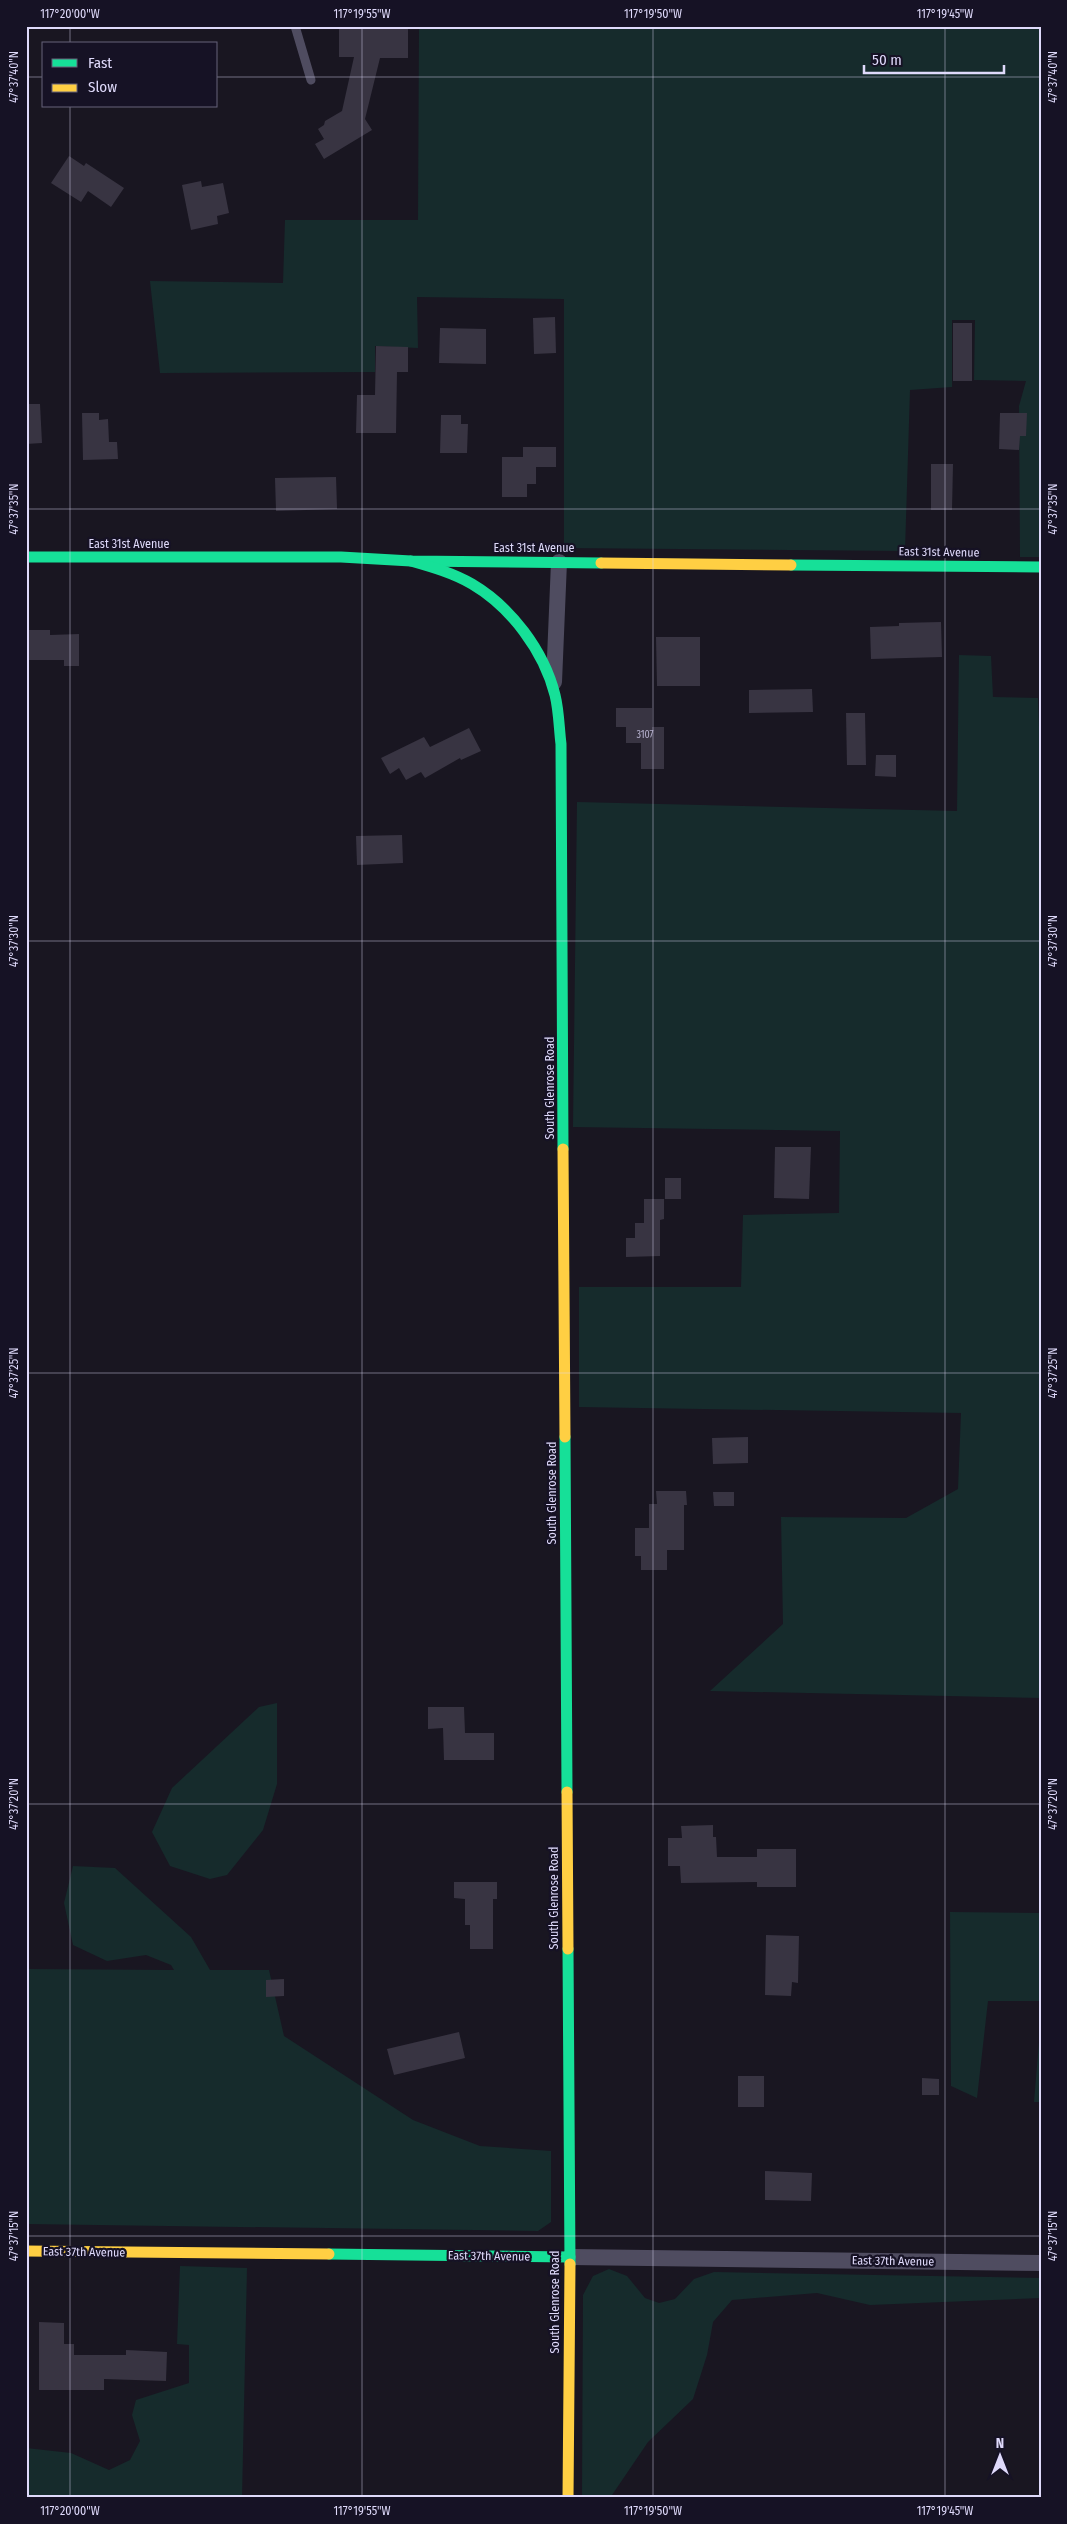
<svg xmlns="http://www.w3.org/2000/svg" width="1067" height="2524" font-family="'Fira Sans Condensed',sans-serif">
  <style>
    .green { fill: #162b2c }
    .building { fill: #383442 }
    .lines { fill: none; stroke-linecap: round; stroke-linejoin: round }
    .lane { stroke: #4f4c60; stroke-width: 9 }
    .street { stroke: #4f4c60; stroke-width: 16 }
    .fast { stroke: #16e098; stroke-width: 11 }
    .slow { stroke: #ffcf43; stroke-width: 11 }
    .ticks { fill: none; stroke: #dfdafb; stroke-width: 1; stroke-opacity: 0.45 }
    .labels { text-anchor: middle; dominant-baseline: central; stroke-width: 4.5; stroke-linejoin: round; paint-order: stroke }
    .number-label { font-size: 10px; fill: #b5b0cd }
    .street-label { font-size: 12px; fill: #dfdafb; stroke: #161225 }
    .neatline { fill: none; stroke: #dfdafb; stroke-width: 2 }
    .ticks-label { font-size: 12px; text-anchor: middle; fill: #dfdafb }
  </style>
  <rect width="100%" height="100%" fill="#191621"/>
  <g class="green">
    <polygon points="419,26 1041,26 1041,557 1020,557 1019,406 1026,381 974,380 975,320 952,320 952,387 910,390 905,551 564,548 564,299 417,297 418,348 375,346 375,372 160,373 150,281 283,283 285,220 418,220"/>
    <polygon points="959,655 991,656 993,697 1038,698 1041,783 1041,1698 710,1691 783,1624 781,1517 906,1518 958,1489 961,1413 579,1407 579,1287 741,1287 743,1215 839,1213 840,1131 573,1127 577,802 957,811"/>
    <polygon points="277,1703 277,1784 263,1830 227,1875 210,1879 170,1866 152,1832 172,1788 259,1707"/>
    <polygon points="73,1866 115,1868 191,1937 210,1970 269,1970 284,2036 413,2120 480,2146 551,2151 551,2222 538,2231 26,2224 26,1969 174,1970 171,1965 146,1955 107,1961 73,1945 64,1903"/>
    <polygon points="950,1912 1041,1913 1041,2001 988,2001 977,2098 951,2086"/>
    <polygon points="1041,2018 1041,2102 1034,2102"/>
    <polygon points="180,2266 247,2268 242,2498 26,2498 26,2448 71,2453 109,2470 130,2460 140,2441 132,2415 136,2400 189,2383 189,2345 177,2344"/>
    <polygon points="609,2269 627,2276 645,2298 659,2303 675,2299 694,2279 714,2272 1041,2278 1041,2298 870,2305 817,2293 732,2300 713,2322 707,2355 693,2399 648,2442 610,2498 582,2498 583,2295 593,2276"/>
  </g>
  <g class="building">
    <polygon points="339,26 408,26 408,58 380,58 365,119 372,130 324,159 315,144 324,139 318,129 324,125 325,121 342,111 354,57 339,57"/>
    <polygon points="69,156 84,166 86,163 124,188 111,207 88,191 81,202 51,183"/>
    <polygon points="201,181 202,187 223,183 229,213 217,216 218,224 191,230 182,185"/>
    <polygon points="555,317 556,353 534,354 533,318"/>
    <rect x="953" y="323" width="19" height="58"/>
    <polygon points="440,328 486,329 486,364 439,363"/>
    <polygon points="376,346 408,347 408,372 397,372 396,433 356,433 357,395 375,395"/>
    <polygon points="26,404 40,404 42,443 26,444"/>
    <polygon points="82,413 99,413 99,420 108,419 109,442 117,442 118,459 83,460"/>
    <polygon points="1000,413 1027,413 1026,436 1020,436 1019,450 999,449"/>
    <polygon points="441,415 461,415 461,424 468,424 467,453 440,453"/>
    <polygon points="523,447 556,447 556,467 536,467 536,484 527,484 527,497 502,497 502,457 523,457"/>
    <polygon points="931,464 953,464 952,510 931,510"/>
    <polygon points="336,477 337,509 276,511 275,478"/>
    <polygon points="941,622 942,657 871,659 870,627 899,626 899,623"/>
    <polygon points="26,630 50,630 50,635 79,634 79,666 64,666 64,660 26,660"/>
    <polygon points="656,637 700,637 700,686 657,686"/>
    <polygon points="812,689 813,712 749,713 749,690"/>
    <polygon points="616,708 652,708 652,727 664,727 664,769 641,769 641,743 626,743 626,727 616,727"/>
    <polygon points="846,713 865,713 866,765 847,765"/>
    <polygon points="469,728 481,751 461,760 460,758 425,778 421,772 406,780 399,768 390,774 381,758 424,737 430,747"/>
    <polygon points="876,755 896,755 896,777 875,776"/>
    <polygon points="402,835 403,863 357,865 356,836"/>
    <polygon points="775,1147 811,1147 809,1199 774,1198"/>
    <rect x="665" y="1178" width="16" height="21"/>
    <polygon points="644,1199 664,1199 664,1219 660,1220 660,1256 626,1257 626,1238 635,1238 635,1223 644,1223"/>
    <polygon points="748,1437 748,1463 713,1464 712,1438"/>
    <polygon points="656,1491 686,1491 687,1505 684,1505 684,1550 667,1550 667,1570 641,1570 641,1556 635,1556 635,1528 649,1528 649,1504 657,1504"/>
    <polygon points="713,1492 734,1492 734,1506 714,1506"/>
    <polygon points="428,1707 464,1707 465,1733 494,1733 494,1760 444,1760 443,1728 428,1729"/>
    <polygon points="713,1825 713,1837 716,1837 717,1857 757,1857 757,1849 796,1849 796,1887 757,1887 757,1882 681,1883 680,1866 668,1866 668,1838 682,1838 681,1826"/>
    <polygon points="454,1882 497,1882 497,1899 493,1899 493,1949 470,1949 470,1925 465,1925 465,1899 454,1898"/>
    <polygon points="766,1935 799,1936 798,1983 792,1982 791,1996 765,1995"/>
    <polygon points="284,1979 284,1996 266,1997 266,1980"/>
    <polygon points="459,2032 465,2058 394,2075 387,2049"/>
    <rect x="738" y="2076" width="26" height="31"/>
    <polygon points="922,2078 939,2079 939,2095 922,2095"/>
    <polygon points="765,2171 812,2173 811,2201 765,2200"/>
    <polygon points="39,2322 64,2323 64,2344 74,2344 74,2355 126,2355 126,2350 167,2352 166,2381 104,2379 104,2390 39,2390"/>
  </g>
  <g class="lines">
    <polyline class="lane" points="295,26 311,80"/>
    <g class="street">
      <polyline points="554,682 559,562"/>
      <polyline points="570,2257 1041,2263"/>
    </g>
    <g class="fast">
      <polyline points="26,557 341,557 411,561 601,563"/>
      <path d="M411,561C432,567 453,573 472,584C511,607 544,651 555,695C559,711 559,728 561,744L563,1149"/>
      <polyline points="791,565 1041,567"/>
      <polyline points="565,1437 567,1792"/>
      <polyline points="568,1949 570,2264"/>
      <polyline points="329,2254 570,2257"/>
    </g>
    <g class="slow">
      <polyline points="601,563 791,565"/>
      <polyline points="563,1149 565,1437"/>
      <polyline points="567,1792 568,1949"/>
      <polyline points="26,2251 329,2254"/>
      <polyline points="568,2498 570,2264"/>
    </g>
  </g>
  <path class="ticks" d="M70,26V44M362,26V2498M653,26V2498M945,26V2498M26,77H44M216,77H1041M70,106V2498M26,509H1041M26,941H1041M26,1373H1041M26,1804H1041M26,2236H1041"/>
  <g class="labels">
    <g class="number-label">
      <text x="645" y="735">3107</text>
    </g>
    <g class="street-label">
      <text x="129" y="544">East 31st Avenue</text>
      <text x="534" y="548">East 31st Avenue</text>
      <text transform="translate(939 552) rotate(1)">East 31st Avenue</text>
      <text transform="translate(550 1088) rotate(-90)">South Glenrose Road</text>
      <text transform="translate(552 1493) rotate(-90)">South Glenrose Road</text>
      <text transform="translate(554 1898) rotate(-90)">South Glenrose Road</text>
      <text transform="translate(84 2252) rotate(1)">East 37th Avenue</text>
      <text transform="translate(489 2256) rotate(1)">East 37th Avenue</text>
      <text transform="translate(893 2261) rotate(1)">East 37th Avenue</text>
      <text transform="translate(555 2302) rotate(-90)">South Glenrose Road</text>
    </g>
  </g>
  <rect width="1067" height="2524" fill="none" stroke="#161225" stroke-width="55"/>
  <rect x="42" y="42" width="175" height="65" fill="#161225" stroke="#66627b"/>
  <rect x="52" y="59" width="25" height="8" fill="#16e098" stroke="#66627b"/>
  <text x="88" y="68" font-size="15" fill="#dfdafb">Fast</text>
  <rect x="52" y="84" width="25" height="8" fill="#ffcf43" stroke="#66627b"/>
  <text x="88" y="92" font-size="15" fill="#dfdafb">Slow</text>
  <g transform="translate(1000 2456)" stroke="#161225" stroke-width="4" paint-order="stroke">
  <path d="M0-4L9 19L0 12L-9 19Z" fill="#dfdafb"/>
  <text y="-8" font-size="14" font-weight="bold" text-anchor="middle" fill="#dfdafb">N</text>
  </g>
  <path d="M864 65v8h140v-8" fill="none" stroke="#dfdafb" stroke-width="2.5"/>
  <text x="872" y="65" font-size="15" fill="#dfdafb" stroke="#161225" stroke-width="4" paint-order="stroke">50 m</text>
  <rect x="28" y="28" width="1012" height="2468" class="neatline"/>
  <g class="ticks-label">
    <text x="70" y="18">117°20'00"W</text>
    <text x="362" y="18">117°19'55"W</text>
    <text x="653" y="18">117°19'50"W</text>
    <text x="945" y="18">117°19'45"W</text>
    <text transform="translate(14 77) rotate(-90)" y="4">47°37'40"N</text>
    <text transform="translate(1053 77) rotate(-90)" y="4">47°37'40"N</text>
    <text transform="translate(14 509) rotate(-90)" y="4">47°37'35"N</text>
    <text transform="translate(1053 509) rotate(-90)" y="4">47°37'35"N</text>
    <text transform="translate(14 941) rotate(-90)" y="4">47°37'30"N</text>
    <text transform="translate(1053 941) rotate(-90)" y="4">47°37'30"N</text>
    <text transform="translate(14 1373) rotate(-90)" y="4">47°37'25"N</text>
    <text transform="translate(1053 1373) rotate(-90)" y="4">47°37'25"N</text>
    <text transform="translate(14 1804) rotate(-90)" y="4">47°37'20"N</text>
    <text transform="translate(1053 1804) rotate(-90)" y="4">47°37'20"N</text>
    <text transform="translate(14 2236) rotate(-90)" y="4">47°37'15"N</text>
    <text transform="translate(1053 2236) rotate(-90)" y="4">47°37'15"N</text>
    <text x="70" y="2515">117°20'00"W</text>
    <text x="362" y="2515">117°19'55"W</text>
    <text x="653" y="2515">117°19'50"W</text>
    <text x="945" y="2515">117°19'45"W</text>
  </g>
</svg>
